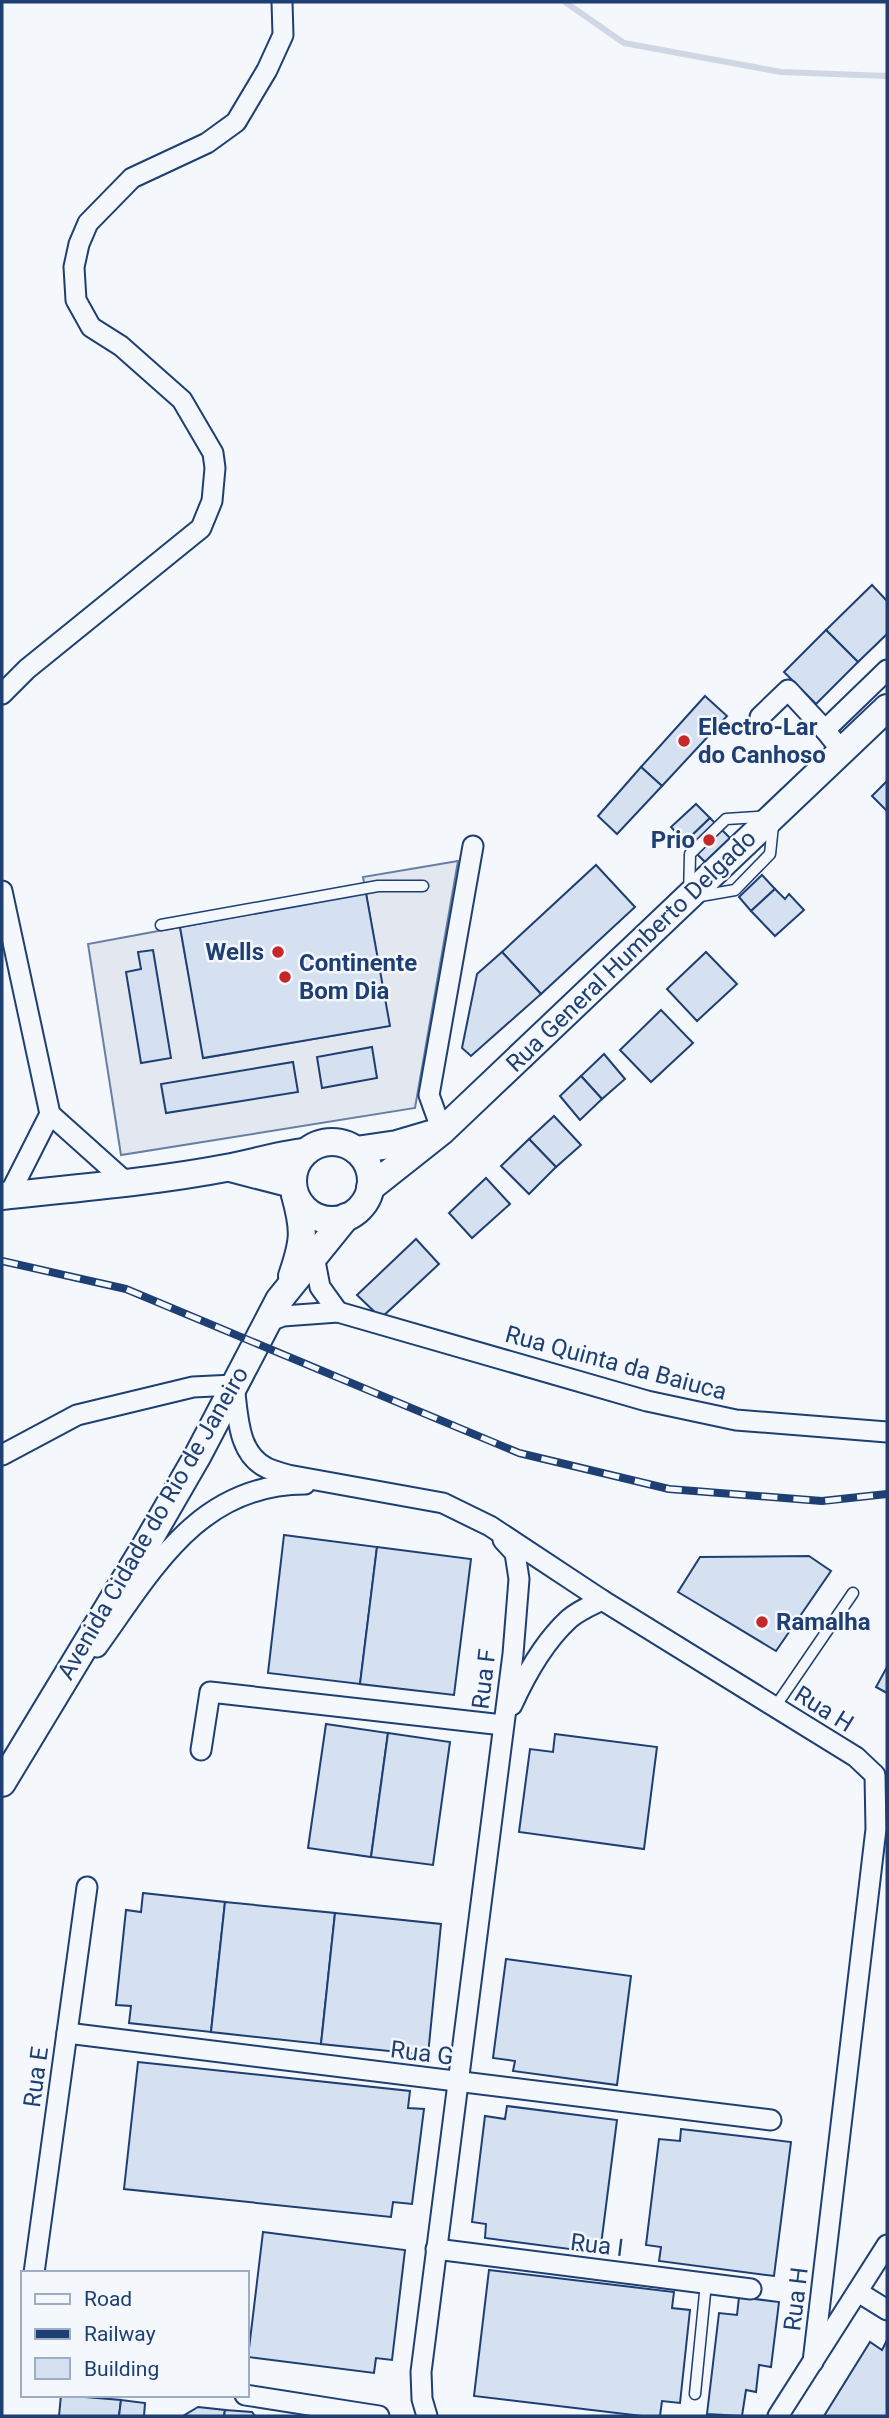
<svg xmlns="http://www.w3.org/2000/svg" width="889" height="2418" font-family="Roboto,sans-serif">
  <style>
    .parking { fill: #e3e8f0; stroke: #687fa3; stroke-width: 2 }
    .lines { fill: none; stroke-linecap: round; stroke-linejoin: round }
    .stream { stroke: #cfd7e4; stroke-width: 6 }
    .building { fill: #d5e0f0; stroke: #1d3f73; stroke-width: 2 }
    .lane-casing { stroke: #1d3f73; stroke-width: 13 }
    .street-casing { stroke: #1d3f73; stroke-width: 23 }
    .secondary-casing { stroke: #1d3f73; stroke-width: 30 }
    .lane { stroke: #f4f7fb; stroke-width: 10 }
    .street { stroke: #f4f7fb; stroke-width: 19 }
    .secondary { stroke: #f4f7fb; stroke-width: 26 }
    .rail-casing { stroke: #1d3f73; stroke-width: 8 }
    .rail { stroke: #f4f7fb; stroke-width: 5; stroke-dasharray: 16; stroke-linecap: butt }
    .poi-dot { fill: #c62828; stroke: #f4f7fb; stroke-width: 2.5 }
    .labels { text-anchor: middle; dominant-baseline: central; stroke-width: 5; stroke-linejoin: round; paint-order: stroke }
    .poi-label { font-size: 24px; font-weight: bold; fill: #1d3f73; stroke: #f4f7fb; text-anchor: start }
    .street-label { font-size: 24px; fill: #1d3f73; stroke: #f4f7fb }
  </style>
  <rect width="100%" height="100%" fill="#f4f7fb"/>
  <polygon class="parking" points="458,861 415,1108 121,1155 88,944 180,927 204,1058 389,1026 363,877"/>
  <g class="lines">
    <polyline class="stream" points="565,2 624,43 781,72 887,76"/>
  </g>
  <g class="building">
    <polygon points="872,585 887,601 887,634 858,662 826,630"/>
    <polygon points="826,630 858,662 816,704 784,672"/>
    <polygon points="705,696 727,716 662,786 641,767"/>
    <polygon points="641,767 662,786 617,834 598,816"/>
    <polygon points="887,781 887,811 872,796"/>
    <polygon points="696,804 710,818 685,842 671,827"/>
    <polygon points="710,818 730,838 705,862 685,842"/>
    <polygon points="596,865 635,907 541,994 502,952"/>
    <polygon points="762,875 775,889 751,911 739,897"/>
    <polygon points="775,889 785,899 789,894 804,910 775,936 751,911"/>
    <polygon points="366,893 390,1026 203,1058 180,927"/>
    <polygon points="153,950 171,1058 141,1063 126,972 141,969 138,952"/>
    <polygon points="502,952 541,994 471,1056 462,1048 477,974"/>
    <polygon points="706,952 737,984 697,1021 667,989"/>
    <polygon points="661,1010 693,1043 651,1082 620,1050"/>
    <polygon points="372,1047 377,1078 322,1088 317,1057"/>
    <polygon points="604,1054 625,1079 602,1099 581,1076"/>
    <polygon points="293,1062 298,1092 166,1113 161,1084"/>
    <polygon points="581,1076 602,1099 580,1120 560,1096"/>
    <polygon points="554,1116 581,1145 556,1167 529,1139"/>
    <polygon points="529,1139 556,1167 529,1194 501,1166"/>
    <polygon points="486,1178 510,1204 472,1238 449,1213"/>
    <polygon points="416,1239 439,1264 381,1318 357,1295"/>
    <polygon points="284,1535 377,1547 360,1684 268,1673"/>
    <polygon points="377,1547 471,1559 454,1695 360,1684"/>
    <polygon points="809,1556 831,1571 776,1651 678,1592 700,1557"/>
    <polygon points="887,1667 887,1693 876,1687"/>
    <polygon points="326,1724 388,1733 371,1857 308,1848"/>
    <polygon points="388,1733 450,1742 433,1865 371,1857"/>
    <polygon points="555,1734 657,1747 644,1849 519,1832 530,1749 553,1752"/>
    <polygon points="143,1893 225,1902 211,2032 129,2023 131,2006 116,2005 126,1910 141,1912"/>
    <polygon points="225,1902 335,1913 321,2044 211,2032"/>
    <polygon points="335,1913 441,1924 428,2055 321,2044"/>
    <polygon points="506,1959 631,1976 617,2085 513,2071 515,2061 493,2058"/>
    <polygon points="138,2062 410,2091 408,2108 424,2109 412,2204 393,2202 391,2217 124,2189"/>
    <polygon points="507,2106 617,2120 600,2253 485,2238 486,2224 472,2222 485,2116 505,2119"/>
    <polygon points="681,2129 791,2142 774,2276 659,2261 661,2247 646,2245 659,2139 680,2141"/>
    <polygon points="263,2232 405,2250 392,2360 376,2358 374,2373 248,2357"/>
    <polygon points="489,2270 674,2292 672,2308 690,2310 680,2403 662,2401 660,2416 642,2416 474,2396"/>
    <polygon points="739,2297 779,2302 771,2367 759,2365 756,2392 746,2390 742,2416 707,2414 719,2313 737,2315"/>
    <polygon points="887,2340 887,2416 824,2416 870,2342 882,2350"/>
    <polygon points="61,2395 121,2400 119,2416 59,2416"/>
    <polygon points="121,2400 145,2403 144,2416 119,2416"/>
    <polygon points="198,2407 225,2410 224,2416 183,2416"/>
    <polygon points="225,2410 252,2412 255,2416 224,2416"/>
  </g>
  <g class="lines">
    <defs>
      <g id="lane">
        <polygon points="774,816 770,854 735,890 689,898 690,854 726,819"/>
        <polyline points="161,925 378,886 423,886"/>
        <polyline points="775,1707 853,1593"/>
        <polyline points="695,2394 706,2283"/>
      </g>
      <g id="street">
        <polyline points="2,694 27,669 201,528 212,501 215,468 213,453 182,400 121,346 91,327 76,300 74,267 79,244 88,223 132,178 207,143 236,122 267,70 283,35 282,2"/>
        <polyline points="760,717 788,690 825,730"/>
        <polyline points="842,751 825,730 887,670"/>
        <polyline points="2,891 50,1114 127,1183"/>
        <polyline points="442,1131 429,1095 473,846"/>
        <polyline points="9,1195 50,1114"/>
        <polyline points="314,1256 320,1287 338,1312"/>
        <polyline points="267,1322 283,1316 338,1312 647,1401 736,1420 887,1432"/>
        <path d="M2,1455L77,1415L193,1387L234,1385C238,1414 237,1454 267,1468C274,1471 281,1473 288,1475L443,1503L490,1526L602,1600L856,1757L875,1775L876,1829L813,2362"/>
        <path d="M97,1647C152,1571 198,1484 305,1484"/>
        <path d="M512,1705C526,1674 544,1642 569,1619C578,1611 592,1605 602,1600"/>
        <polyline points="201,1750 210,1692 503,1725"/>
        <polyline points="67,2033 771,2120"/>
        <polyline points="436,2249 751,2289"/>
        <polyline points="34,2273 87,1887"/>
        <polyline points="858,2292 887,2310"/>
        <polyline points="245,2395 379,2416"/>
        <polyline points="427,2416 422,2399 421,2372 513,1654 519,1579 515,1553 503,1540"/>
        <polyline points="778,2416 887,2245"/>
      </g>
      <g id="secondary">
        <circle cx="332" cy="1181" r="39"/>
        <polyline points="356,1150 397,1144 431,1134"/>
        <polyline points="230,1168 292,1184"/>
        <polyline points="370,1188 442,1131 887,708"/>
        <path d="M2,1196C77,1188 152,1182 226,1168C253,1163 278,1155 305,1152"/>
        <path d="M292,1276C304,1241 305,1231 295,1195"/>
        <polyline points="2,1783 146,1545 198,1455 279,1300 346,1217"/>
      </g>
    </defs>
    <use href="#lane" class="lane-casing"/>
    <use href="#street" class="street-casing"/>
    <use href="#secondary" class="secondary-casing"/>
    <use href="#lane" class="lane"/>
    <use href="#street" class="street"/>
    <use href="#secondary" class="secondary"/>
    <defs>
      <polyline id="rail" points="2,1261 126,1289 519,1453 669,1489 822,1501 887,1494"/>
    </defs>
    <use href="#rail" class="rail-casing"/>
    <use href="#rail" class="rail"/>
  </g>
  <g class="poi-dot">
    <circle cx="684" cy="741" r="7"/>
    <circle cx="709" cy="840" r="7"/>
    <circle cx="278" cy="952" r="7"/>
    <circle cx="285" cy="977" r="7"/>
    <circle cx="762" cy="1622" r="7"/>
  </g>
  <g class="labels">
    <g class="poi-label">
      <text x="698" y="727">Electro-Lar<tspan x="698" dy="28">do Canhoso</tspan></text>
      <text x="695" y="840" text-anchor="end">Prio</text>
      <text x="264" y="952" text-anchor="end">Wells</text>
      <text x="299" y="963">Continente<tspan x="299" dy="28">Bom Dia</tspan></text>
      <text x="776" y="1622">Ramalha</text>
    </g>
    <g class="street-label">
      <text transform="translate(631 951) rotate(-44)">Rua General Humberto Delgado</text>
      <text transform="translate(616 1363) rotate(15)">Rua Quinta da Baiuca</text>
      <text transform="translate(153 1523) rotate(-60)">Avenida Cidade do Rio de Janeiro</text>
      <text transform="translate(484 1679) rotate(-83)">Rua F</text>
      <text transform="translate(824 1709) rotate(32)">Rua H</text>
      <text transform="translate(422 2053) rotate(7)">Rua G</text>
      <text transform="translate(36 2077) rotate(-82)">Rua E</text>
      <text transform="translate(597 2245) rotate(7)">Rua I</text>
      <text transform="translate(796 2299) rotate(-83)">Rua H</text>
    </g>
  </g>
  <rect width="889" height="2418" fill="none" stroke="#1d3f73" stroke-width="7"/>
  <rect x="21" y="2271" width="228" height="126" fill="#f4f7fb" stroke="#9eadc5" stroke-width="2"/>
  <rect x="35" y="2294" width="35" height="10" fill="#f4f7fb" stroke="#9eadc5" stroke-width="2"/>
  <text x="84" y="2306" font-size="21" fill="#1d3f73">Road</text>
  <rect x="35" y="2329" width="35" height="10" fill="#1d3f73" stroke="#9eadc5" stroke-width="2"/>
  <text x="84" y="2341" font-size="21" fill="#1d3f73">Railway</text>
  <rect x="35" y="2358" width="35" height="21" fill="#d5e0f0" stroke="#9eadc5" stroke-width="2"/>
  <text x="84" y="2376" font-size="21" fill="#1d3f73">Building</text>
</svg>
